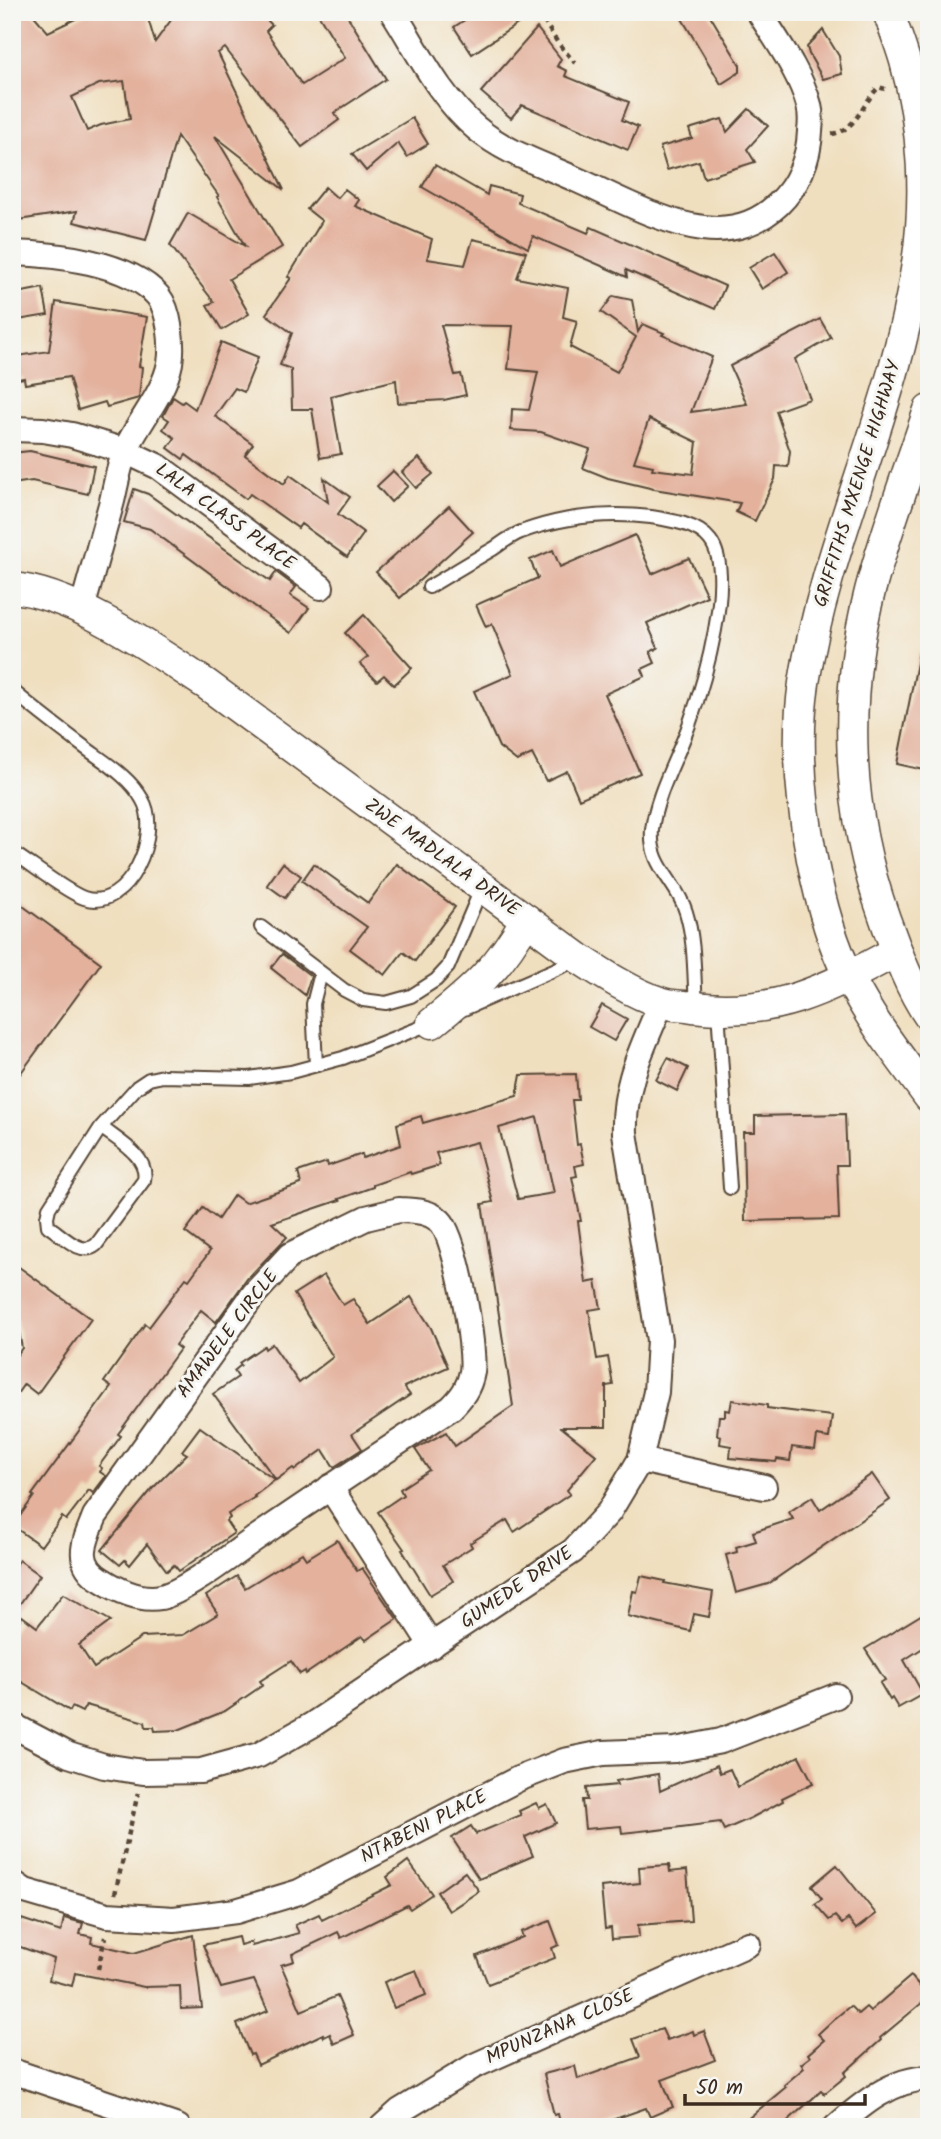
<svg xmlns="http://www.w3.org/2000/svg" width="941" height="2139" font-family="Kalam,sans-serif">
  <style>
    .building { fill: #e3b19c; fill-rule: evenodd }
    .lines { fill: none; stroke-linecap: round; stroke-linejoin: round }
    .service-casing { stroke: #564536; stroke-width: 16 }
    .minor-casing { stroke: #564536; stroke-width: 28 }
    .tertiary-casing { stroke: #564536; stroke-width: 33 }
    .path { stroke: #564536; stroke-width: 4.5; stroke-dasharray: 5 5; stroke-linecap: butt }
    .service { stroke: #fff; stroke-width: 12 }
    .minor { stroke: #fff; stroke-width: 24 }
    .tertiary { stroke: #fff; stroke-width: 30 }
    .labels { text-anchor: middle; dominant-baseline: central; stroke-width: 6; stroke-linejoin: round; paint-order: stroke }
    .street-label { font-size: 19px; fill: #3b2a1e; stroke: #f6f6f2 }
  </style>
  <rect width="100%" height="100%" fill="#f6f6f2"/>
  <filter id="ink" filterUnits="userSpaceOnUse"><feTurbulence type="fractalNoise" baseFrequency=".0143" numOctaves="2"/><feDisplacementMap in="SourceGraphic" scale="14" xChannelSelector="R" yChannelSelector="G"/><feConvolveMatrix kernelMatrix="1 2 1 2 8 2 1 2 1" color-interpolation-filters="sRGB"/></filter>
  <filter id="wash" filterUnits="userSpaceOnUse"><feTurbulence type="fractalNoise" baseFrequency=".00686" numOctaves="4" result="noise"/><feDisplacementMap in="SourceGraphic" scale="28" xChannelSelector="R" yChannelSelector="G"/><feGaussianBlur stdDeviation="1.57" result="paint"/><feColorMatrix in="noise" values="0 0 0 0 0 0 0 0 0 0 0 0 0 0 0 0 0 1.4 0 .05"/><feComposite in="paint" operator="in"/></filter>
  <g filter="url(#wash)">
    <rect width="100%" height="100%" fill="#f0dfbf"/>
    <g id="blocks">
      <g class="building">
        <path d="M12,12H31L48,32L90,12H146L155,42L177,12H259L272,25L266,31L302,85L345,58L317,12H345L386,79L334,113L339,120L302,147L225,48L218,53L284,190L215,136L282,247L229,279L249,314L222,330L207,305L214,302L170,245L188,213L245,246L217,197L219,196L177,136L146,240L74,222L77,211L12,221ZM124,81L130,119L101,125L87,131L72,97L99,84Z"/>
        <polygon points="477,12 536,12 472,54 454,27"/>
        <polygon points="678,12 708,12 740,65 740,72 721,84"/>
        <polygon points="537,28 561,59 557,66 567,71 565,76 629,102 622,120 638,127 628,150 522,105 511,118 481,92"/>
        <polygon points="823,30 839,56 842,74 823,79 809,54 807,47"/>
        <polygon points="749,109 768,126 747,149 755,162 704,178 699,161 667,170 660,147 692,138 689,129 722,119 727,132"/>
        <polygon points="412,118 428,144 407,157 398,143 366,171 352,154"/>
        <polygon points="435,165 487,195 489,186 520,194 518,203 588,233 591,227 725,286 715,309 626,270 627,277 533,236 528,248 422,187"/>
        <path d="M325,187L337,198L345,189L359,200L355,206L432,239L427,259L465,265L473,239L526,252L517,278L568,288L563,317L577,321L570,347L617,372L636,337L601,312L613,296L632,300L638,332L643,324L664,333L662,335L712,357L691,412L747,404L730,366L820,319L831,338L795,359L810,399L776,411L790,451L788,467L776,466L775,479L755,521L736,512L740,503L654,489L608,478L583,468L590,449L541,432L511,430L512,409L529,410L538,372L508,369L513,326L441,325L455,375L461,374L466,395L444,400L398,403L396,380L331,396L341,454L320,458L312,409H292L291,369L280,365L292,333L266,314L291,278L288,277L322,221L307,209ZM649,419L697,442L693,474L652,469L653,466L634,462Z"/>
        <polygon points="775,252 788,272 762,289 749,268"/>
        <polygon points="43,288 48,315 12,321 12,294"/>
        <polygon points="56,302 147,317 139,366 142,367 139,398 107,407 105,402 78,410 69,377 25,384 24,378 12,380 12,357 49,351"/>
        <polygon points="221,342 258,357 244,392 235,388 215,416 253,444 245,455 284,484 290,475 328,502 324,478 350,497 338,514 364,533 347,557 301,524 298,528 250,494 246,499 186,455 183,459 168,448 175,438 163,429 169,420 163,416 173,397 182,403 184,401 195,409"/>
        <polygon points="30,451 94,466 88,494 32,481 12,484 12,453"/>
        <polygon points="419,458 433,474 416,488 402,472"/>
        <polygon points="393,471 408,486 391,502 377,486"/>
        <polygon points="134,489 148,494 270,581 276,572 296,587 290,595 309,608 291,633 150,529 124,522"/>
        <polygon points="449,506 473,532 400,598 376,572"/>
        <polygon points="635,535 652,574 689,558 707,596 647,623 658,648 650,652 655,663 642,669 645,676 605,694 640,773 579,799 567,771 546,781 532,754 517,761 499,747 474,691 513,674 492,624 486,627 476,605 538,578 530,560 553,550 560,567"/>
        <polygon points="364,615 412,668 394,685 384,675 377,681 360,664 368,657 345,633"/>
        <polygon points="919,653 929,654 929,771 897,764"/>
        <polygon points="283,863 301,876 285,898 267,885"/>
        <polygon points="314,864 368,903 397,864 455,907 415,961 403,952 385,975 350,949 367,927 302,881"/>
        <polygon points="12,898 101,963 12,1085"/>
        <polygon points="282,954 311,976 305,995 271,968"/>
        <polygon points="602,1005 627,1019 614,1041 589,1027"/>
        <polygon points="668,1058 688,1068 677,1091 656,1080"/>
        <path d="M576,1074L578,1100H572L577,1145L580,1144L584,1164L575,1166L577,1176L572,1177L581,1221H578L586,1283L596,1281L601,1308L589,1310L597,1359L608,1357L613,1385L606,1386V1427H561L596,1455L567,1490L570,1494L514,1532L507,1520L470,1543L472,1547L443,1565L453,1581L430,1595L402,1550L404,1549L378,1512L403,1495L400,1489L429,1470L415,1449L446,1432L455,1446L513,1406L482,1204L493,1202L477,1142L436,1153L440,1165L411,1174L410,1172L373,1185V1187L339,1199L340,1200L272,1223L287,1237L247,1279L216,1322L201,1310L175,1345L180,1349L118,1434L121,1436L99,1466L102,1468L100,1472L106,1476L93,1493L89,1490L66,1520L62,1517L41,1546L13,1526L34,1496L32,1495L111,1387L104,1382L145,1324L149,1327L186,1278L189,1280L210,1251L185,1232L203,1208L218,1219L234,1195L245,1203L301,1184L298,1172L327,1162L328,1166L362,1154L363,1158L401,1145L397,1124L421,1116L423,1123L517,1096L521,1075ZM537,1117L554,1193L518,1199L499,1128Z"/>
        <polygon points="845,1114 847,1165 837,1165 839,1219 745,1221 743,1132 755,1132 755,1116"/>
        <polygon points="12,1262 91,1319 37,1394 24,1384 12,1401 12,1362 22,1348 16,1315 12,1312"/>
        <polygon points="324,1275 343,1305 353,1299 370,1324 411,1297 431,1328 448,1367 404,1387 410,1395 352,1434 362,1449 334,1467 323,1450 295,1470 293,1468 276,1480 213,1394 238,1377 234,1371 241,1365 239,1363 264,1346 265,1349 272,1344 299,1383 333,1357 294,1294"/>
        <polygon points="732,1400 767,1405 767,1408 832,1416 829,1438 817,1436 815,1450 792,1447 790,1461 777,1459 776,1462 730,1458 731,1446 720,1444 721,1436 717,1435 719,1416 725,1416 725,1410 730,1411"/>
        <polygon points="200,1427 275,1480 254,1496 255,1497 228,1514 230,1518 226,1521 234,1533 179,1571 174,1565 167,1571 147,1544 130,1565 125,1560 120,1565 102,1550 153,1488 187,1454 182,1451"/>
        <polygon points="872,1474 890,1500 768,1584 736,1593 726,1555 737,1552 736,1547 756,1541 753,1532 793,1519 789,1512 812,1497 820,1510"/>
        <polygon points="337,1540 357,1571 362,1568 397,1619 366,1640 362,1636 306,1674 305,1671 300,1674 291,1661 260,1681 263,1685 225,1711 178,1730 155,1731 154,1727 146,1727 145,1722 86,1705 82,1712 72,1707 70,1711 12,1676 12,1633 22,1616 37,1627 63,1594 111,1621 79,1645 94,1668 142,1637 183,1635 218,1614 206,1596 237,1576 245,1588 302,1553 306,1559"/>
        <polygon points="19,1560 40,1575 12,1615 12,1570"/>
        <polygon points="641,1576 665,1581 664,1583 713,1592 709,1617 694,1614 690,1631 628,1616 633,1591 637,1592"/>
        <polygon points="929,1610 929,1644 904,1660 923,1694 898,1708 892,1698 890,1700 880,1683 885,1680 865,1649"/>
        <polygon points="799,1756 813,1783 782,1798 783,1801 751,1818 724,1830 720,1822 649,1831 649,1830 622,1833 621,1826 585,1829 582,1800 587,1800 586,1788 617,1785 616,1781 658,1774 660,1791 717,1765 720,1773 730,1769 738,1787"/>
        <polygon points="536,1803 539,1808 547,1804 556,1823 525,1837 533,1856 479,1879 452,1838 471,1826 476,1834 521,1815 519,1811"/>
        <polygon points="408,1861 432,1894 410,1909 407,1905 341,1938 338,1932 292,1954 294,1961 281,1965 301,2011 337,1996 354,2035 334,2044 330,2034 324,2037 323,2034 258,2065 253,2054 250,2055 237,2024 268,2011 254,1980 221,1988 203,1945 238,1937 240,1945 251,1942 252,1946 299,1933 295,1925 319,1914 322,1920 392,1885 387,1877"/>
        <polygon points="669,1865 670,1872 687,1870 691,1921 638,1925 639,1937 612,1939 611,1928 605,1929 601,1887 640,1883 639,1867"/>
        <polygon points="837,1865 876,1914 856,1929 848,1919 842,1924 835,1916 829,1920 815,1904 822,1899 812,1886"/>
        <polygon points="465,1872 479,1891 449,1911 437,1892"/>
        <polygon points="12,1916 61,1932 64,1918 83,1923 80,1934 92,1937 91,1943 134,1953 193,1935 202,2008 181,2009 180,1986 144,1987 75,1973 72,1986 49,1980 54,1959 12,1944"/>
        <polygon points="550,1921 559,1945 552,1948 555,1958 488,1984 477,1956 523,1937 521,1932"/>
        <polygon points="416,1970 426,1995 394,2008 384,1982"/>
        <polygon points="911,1976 929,1997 880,2038 881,2040 844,2073 846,2076 824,2094 821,2091 781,2127 738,2127 786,2087 784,2085 804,2068 801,2064 810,2057 808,2054 824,2040 818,2034 833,2020 850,2006 858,2014 866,2007 870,2011"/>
        <polygon points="662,2029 667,2040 693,2031 694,2035 704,2031 715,2060 662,2080 673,2107 650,2117 646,2108 592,2127 561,2127 558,2114 554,2115 544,2074 575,2066 578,2079 640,2057 633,2039"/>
      </g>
    </g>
  </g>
  <g filter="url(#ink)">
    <use href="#blocks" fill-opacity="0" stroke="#564536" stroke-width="2"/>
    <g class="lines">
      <defs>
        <g id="service">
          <path d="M429,587C451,574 472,561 493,549C502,543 511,536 521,532C562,517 608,512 651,517C670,520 698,524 710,540C737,574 703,686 689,725C677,759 656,794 652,830C649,867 677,881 686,912C695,941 694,976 696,1007"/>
          <path d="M12,690C35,710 59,728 83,746C104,762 129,776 142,799C163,833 128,913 84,898C66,892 30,863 12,852"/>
          <polyline points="261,927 344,990 363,1000 386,1003 411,996 436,980 448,967 482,887"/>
          <polyline points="464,1009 579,959"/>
          <polyline points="718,1010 730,1188"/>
          <polyline points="316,1065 313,1004 321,973"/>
          <path d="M101,1127C118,1141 149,1156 144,1180L96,1245C81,1257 62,1235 48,1226L47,1217L49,1208L101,1127L137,1087L149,1079L163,1076L249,1078L291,1072L343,1058L432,1023"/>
        </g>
        <g id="minor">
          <path d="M393,12C418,51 440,98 476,128C504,152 542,164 575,179C614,196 661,223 703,228C763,236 808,189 810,131C811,123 811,113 809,105C800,72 777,41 759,12"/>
          <path d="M12,253C54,254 129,262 158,296C170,311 173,345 170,363C164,394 139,421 126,449C119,465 116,484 112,501C102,537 92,573 82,609"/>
          <polyline points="12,429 43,430 72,435 125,451 159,467 321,587"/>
          <path d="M399,1210C413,1211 428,1210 440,1221C456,1236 476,1349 472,1372C469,1388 462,1397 451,1408C385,1451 320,1494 256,1538C233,1554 186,1591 161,1597C140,1601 119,1591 102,1580C73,1563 85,1541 95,1516L254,1294L290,1255L366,1218Z"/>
          <polyline points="640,1460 764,1487"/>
          <polyline points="330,1487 432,1646"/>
          <path d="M12,1725L69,1755L104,1766L143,1772L201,1771L259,1755L312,1725L573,1551L609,1512L640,1460L656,1392L659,1340L625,1133C623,1083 643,1048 661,1003"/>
          <polyline points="12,1882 25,1891 107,1915 174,1919 236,1911 299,1892 518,1779 564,1761 603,1753 675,1750 721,1741 836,1696"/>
          <polyline points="12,2071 178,2127"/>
          <polyline points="382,2127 400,2111 474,2066 748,1944"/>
          <path d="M836,2127C862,2104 892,2079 929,2078"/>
        </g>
        <g id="tertiary">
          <path d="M888,12C894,28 900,44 905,61C924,127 927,203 916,270C894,411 826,542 804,683C795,742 801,802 812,859C820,900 831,942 850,979C871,1021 901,1059 929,1097"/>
          <path d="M929,410C909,470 886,530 870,591C842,700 847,814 885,919C897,952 909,987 929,1016"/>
          <path d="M12,588C74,593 154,650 206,684L580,959C603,974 634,994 660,1002C670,1006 682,1005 693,1007C776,1017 826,989 897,951"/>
          <path d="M432,1023C473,990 500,967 526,919"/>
        </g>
      </defs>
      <use href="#service" class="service-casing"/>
      <use href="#minor" class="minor-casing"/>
      <use href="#tertiary" class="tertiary-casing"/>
      <g class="path">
        <polyline points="538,12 558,43 575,63"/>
        <path d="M832,134C856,131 863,102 879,87L885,89"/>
        <polyline points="115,1894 138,1793"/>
        <polyline points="98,1969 105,1937"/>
      </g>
      <use href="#service" class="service"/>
      <use href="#minor" class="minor"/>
      <use href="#tertiary" class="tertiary"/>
    </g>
  </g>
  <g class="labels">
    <g class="street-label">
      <text transform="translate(858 484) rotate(-73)">GRIFFITHS MXENGE HIGHWAY</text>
      <text transform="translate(225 517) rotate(36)">LALA CLASS PLACE</text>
      <text transform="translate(442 858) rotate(36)">ZWE MADLALA DRIVE</text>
      <text transform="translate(228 1334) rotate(-53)">AMAWELE CIRCLE</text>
      <text transform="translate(517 1588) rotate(-34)">GUMEDE DRIVE</text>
      <text transform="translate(424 1827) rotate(-27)">NTABENI PLACE</text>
      <text transform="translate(560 2027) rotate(-24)">MPUNZANA CLOSE</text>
    </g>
  </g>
  <rect width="941" height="2139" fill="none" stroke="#f6f6f2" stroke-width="42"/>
  <path d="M685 2094v10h180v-10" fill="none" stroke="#3b2a1e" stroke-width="3.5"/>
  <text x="696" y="2094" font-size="21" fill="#3b2a1e" stroke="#f6f6f2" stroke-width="5" paint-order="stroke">50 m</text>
</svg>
